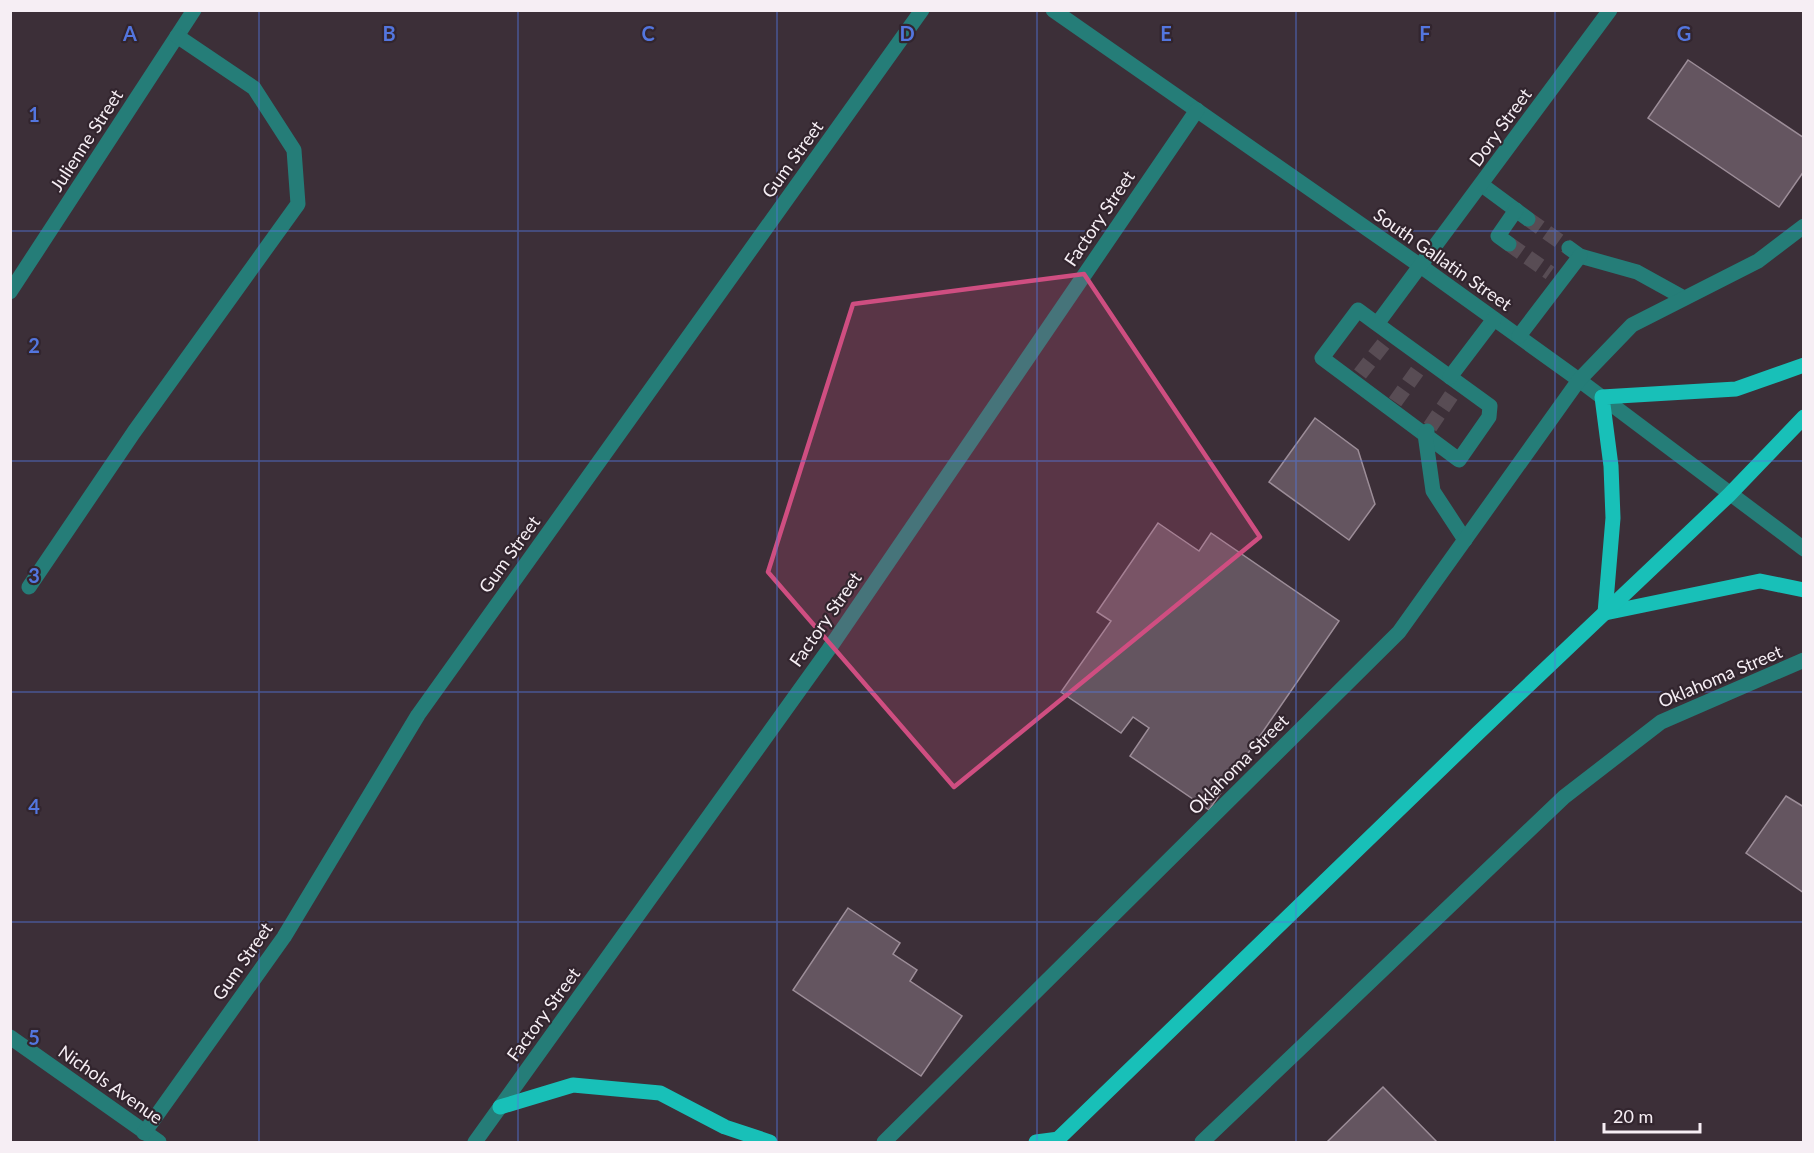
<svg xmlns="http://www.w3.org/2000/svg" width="1814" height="1153" font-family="Lato,sans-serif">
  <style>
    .building { fill: #645560; stroke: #9c8d98; stroke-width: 1.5 }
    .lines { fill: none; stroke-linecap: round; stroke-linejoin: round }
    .minor-tunnel { stroke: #584c54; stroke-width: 15; stroke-dasharray: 15 8; stroke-linecap: butt }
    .minor { stroke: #257d78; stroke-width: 15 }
    .major { stroke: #18c0b8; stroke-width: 15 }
    .marked { fill: #cf4e81; fill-opacity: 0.2; stroke: #cf4e81; stroke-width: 4.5; stroke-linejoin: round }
    .grid { fill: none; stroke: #5376df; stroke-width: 1.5; stroke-opacity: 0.55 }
    .labels { text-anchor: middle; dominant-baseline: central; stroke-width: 4.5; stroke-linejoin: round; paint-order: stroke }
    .street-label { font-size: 18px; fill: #f6eef4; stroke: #32252e }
    .grid-label { font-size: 20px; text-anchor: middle; font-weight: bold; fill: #5376df; stroke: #32252e; stroke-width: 4.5; stroke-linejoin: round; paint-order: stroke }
  </style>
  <rect width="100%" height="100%" fill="#3c2f38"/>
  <g class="building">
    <polygon points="1688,60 1804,138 1804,171 1779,207 1648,118"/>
    <polygon points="1315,418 1358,450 1375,504 1349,540 1269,482"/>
    <polygon points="1158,523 1199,551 1211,533 1339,621 1209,810 1130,756 1149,728 1133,717 1121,733 1061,692 1111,621 1097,612"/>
    <polygon points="1786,796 1804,807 1804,893 1746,853"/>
    <polygon points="848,908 900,943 893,954 917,970 910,981 962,1016 921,1076 793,990"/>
    <polygon points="1383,1087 1437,1142 1327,1142"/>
  </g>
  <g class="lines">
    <g class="minor-tunnel">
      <polyline points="1528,219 1569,248"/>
      <polyline points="1509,244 1550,273"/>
      <polyline points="1360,374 1385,342"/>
      <polyline points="1395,402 1420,367"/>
      <polyline points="1430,427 1453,393"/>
    </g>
    <g class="minor">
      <polyline points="1053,10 1422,267 1579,380 1804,549"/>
      <polyline points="1482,185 1528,219"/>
      <polyline points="1509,244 1498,236 1516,210"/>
      <polyline points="1569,248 1580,256 1637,272 1684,298"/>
      <polyline points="10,292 194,10"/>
      <polyline points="1377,324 1358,310 1322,358 1459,460 1489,417 1490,406 1377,324 1610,10"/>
      <polyline points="1519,336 1580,256"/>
      <polyline points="1450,377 1494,319"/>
      <polyline points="1427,431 1425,434 1433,491 1465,540"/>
      <polyline points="29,587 134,432 298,204 294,150 254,88 177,36"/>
      <polyline points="10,1037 159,1142"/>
      <polyline points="144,1133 284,937 418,715 922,10"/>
      <polyline points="475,1142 829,649 1197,110"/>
      <polyline points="884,1142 1399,632 1579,380 1632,325 1758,261 1804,226"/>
      <polyline points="1202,1142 1564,797 1661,722 1804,660"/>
    </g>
    <g class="major">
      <polyline points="1804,365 1736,389 1602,397 1611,466 1613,518 1605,613 1760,581 1804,590"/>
      <polyline points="500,1107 573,1085 660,1093 725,1127 770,1142"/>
      <polyline points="1036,1142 1059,1139"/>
      <polyline points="1055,1142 1477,734 1729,495 1804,417"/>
    </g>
  </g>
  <path class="marked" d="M1084,274L1260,537L954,787L768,572L853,304Z"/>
  <path class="grid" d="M259,10V1142M518,10V1142M777,10V1142M1037,10V1142M1296,10V1142M1555,10V1142M10,231H1804M10,461H1804M10,692H1804M10,922H1804"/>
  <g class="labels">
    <g class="street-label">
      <text transform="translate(1500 127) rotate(-54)">Dory Street</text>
      <text transform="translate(86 140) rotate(-57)">Julienne Street</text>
      <text transform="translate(792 159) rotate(-54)">Gum Street</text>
      <text transform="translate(1099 218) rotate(-56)">Factory Street</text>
      <text transform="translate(1443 259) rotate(35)">South Gallatin Street</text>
      <text transform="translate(509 554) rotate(-54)">Gum Street</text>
      <text transform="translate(825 619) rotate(-55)">Factory Street</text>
      <text transform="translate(1720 676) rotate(-23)">Oklahoma Street</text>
      <text transform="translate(1238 764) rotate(-45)">Oklahoma Street</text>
      <text transform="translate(242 961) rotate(-55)">Gum Street</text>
      <text transform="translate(543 1014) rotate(-54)">Factory Street</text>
      <text transform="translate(111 1084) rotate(35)">Nichols Avenue</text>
    </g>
  </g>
  <g class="grid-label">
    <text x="130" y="41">A</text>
    <text x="389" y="41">B</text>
    <text x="648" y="41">C</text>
    <text x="907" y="41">D</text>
    <text x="1166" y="41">E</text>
    <text x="1425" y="41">F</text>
    <text x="1684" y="41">G</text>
    <text x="34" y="122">1</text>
    <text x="34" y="353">2</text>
    <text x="34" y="583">3</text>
    <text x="34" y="814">4</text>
    <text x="34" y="1045">5</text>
  </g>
  <rect width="1814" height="1153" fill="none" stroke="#f6eef4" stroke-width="24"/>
  <path d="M1604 1123v9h96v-9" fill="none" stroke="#f6eef4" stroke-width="3"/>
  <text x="1613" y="1123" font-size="18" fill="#f6eef4" stroke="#32252e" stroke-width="4.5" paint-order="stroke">20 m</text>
</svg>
